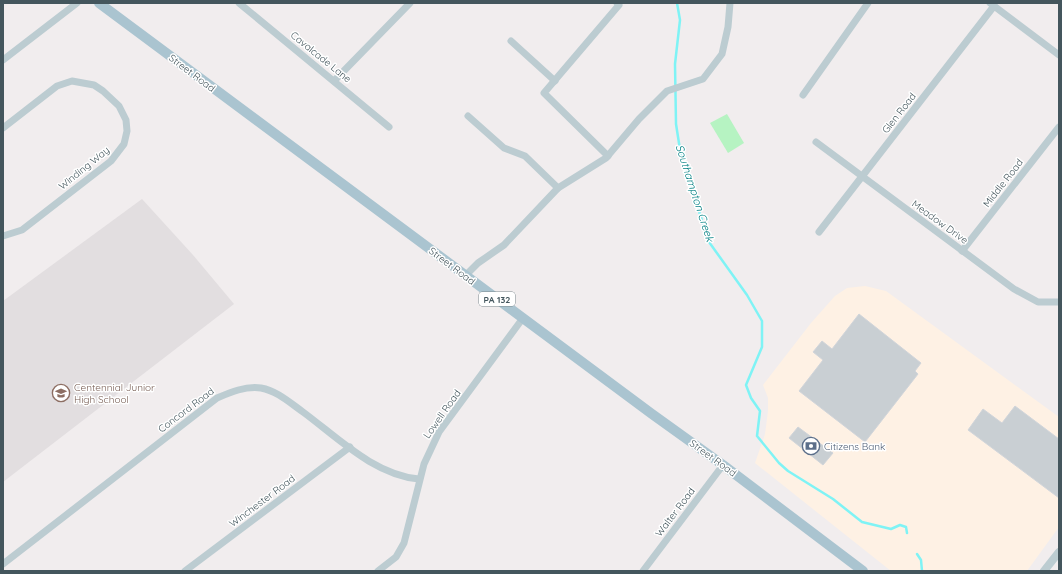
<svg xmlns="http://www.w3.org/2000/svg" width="1062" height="574" font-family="Quicksand,sans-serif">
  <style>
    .commercial { fill: #fef1e4 }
    .education { fill: #e2dee0 }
    .green { fill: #b6f3c2 }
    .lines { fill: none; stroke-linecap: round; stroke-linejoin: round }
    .stream { stroke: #7ff3f5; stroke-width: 2.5 }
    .building { fill: #c9cfd3; stroke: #d1d5da }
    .minor { stroke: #bcccd1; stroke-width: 7 }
    .tertiary { stroke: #bcccd1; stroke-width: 8 }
    .primary { stroke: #aac4d0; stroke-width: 10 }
    .labels { text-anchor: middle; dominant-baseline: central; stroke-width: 3; stroke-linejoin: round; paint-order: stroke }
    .shield { fill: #fff; stroke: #7c898e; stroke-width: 1 }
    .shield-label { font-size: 9px; font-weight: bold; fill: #44565d }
    .street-label { font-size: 10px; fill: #44565d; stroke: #fff }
    .education-label { font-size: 10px; fill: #785e54; stroke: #fff; text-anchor: start }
    .service-label { font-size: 10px; fill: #4e5e75; stroke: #fff; text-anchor: start }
    .water-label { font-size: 11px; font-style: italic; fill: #058183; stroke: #fff }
  </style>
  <rect width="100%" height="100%" fill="#f1edee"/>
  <polygon class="commercial" points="865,286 886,291 1059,417 1059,527 1027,571 891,571 755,463 765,434 768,411 768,398 763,385 811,323 835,296 847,288"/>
  <polygon class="education" points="142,199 193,255 234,304 3,482 3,301"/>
  <polygon class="green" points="727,114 744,143 728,153 710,123"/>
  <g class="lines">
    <g class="stream">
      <polyline points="677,3 680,20 675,64 676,124 681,156 709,242 747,295 762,321 762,347 746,385 751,398 760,411 757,436 779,463 788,471 833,499 862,522 891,529 900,525 906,527 907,533"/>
      <polyline points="917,554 921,560 922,571"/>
    </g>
  </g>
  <g class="building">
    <polygon points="859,314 921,363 915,371 918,374 865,442 799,391 823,360 813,352 822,341 832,349"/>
    <polygon points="1015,406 1059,439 1059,498 968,430 983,409 1002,423"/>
    <polygon points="798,427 833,453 823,465 789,438"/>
  </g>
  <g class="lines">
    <g class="minor">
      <polyline points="239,3 389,127"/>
      <polyline points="990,3 1059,55"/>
      <polyline points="511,41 555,81"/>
      <polyline points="3,60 77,3"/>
      <polyline points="334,81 410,3"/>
      <polyline points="803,95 868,3"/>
      <polyline points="468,116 504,148 525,156 558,188"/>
      <polyline points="3,128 57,86 72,81 94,85 103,91 119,106 126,120 127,131 124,144 111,161 22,230 3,236"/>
      <polyline points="816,142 1014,289 1038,302 1059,302"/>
      <polyline points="608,156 544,93 619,5 617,3"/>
      <polyline points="819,232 994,6"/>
      <polyline points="962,251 1059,127"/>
      <polyline points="465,276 478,263 504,245 558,188 606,158 639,119 667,91 703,79 722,54 728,27 730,3"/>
      <path d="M3,564L217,398C231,392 245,386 261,388C277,391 289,402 303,412C337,437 374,475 419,479"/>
      <polyline points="185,571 350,447"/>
      <polyline points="378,571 396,557 404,543 424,464 439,432 523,318"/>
      <polyline points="643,571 723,465"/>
    </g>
    <polyline class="tertiary" points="1044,571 1059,552"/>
    <polyline class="primary" points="99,3 652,414 723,465 863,571"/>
  </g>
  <defs>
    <symbol id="school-ring" viewBox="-11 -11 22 22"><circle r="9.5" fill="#fff" stroke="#8d6e63" stroke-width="1.5"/><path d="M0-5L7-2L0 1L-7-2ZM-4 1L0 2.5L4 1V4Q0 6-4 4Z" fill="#8d6e63"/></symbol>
    <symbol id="bank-ring" viewBox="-11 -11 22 22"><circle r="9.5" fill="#fff" stroke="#5c6f8a" stroke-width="1.5"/><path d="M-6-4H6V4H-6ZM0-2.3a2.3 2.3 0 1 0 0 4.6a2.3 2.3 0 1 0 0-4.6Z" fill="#5c6f8a"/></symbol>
  </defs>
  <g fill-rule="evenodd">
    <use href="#school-ring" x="51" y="383" width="20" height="20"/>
    <use href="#bank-ring" x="801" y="436" width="20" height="20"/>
  </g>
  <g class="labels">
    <rect class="shield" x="479" y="292" width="36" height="14" rx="3"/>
    <g class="shield-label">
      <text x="497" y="299">PA 132</text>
    </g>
    <g class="street-label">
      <text transform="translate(321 57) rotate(39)">Cavalcade Lane</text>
      <text transform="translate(192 73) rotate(37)">Street Road</text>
      <text transform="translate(899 113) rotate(-52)">Glen Road</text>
      <text transform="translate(84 168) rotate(-39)">Winding Way</text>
      <text transform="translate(1003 183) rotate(-52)">Middle Road</text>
      <text transform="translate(940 222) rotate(36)">Meadow Drive</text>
      <text transform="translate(452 266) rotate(37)">Street Road</text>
      <text transform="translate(186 410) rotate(-37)">Concord Road</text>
      <text transform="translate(442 414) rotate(-55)">Lowell Road</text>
      <text transform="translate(713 458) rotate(36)">Street Road</text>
      <text transform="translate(262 501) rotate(-37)">Winchester Road</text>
      <text transform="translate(675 512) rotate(-53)">Walter Road</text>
    </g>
    <g class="education-label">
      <text x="74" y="387">Centennial Junior<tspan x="74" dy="12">High School</tspan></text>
    </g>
    <g class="service-label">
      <text x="824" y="446">Citizens Bank</text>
    </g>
    <g class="water-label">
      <text transform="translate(695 193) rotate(72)">Southampton Creek</text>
    </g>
  </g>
  <rect width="1062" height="574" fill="none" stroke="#44565d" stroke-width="8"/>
</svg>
